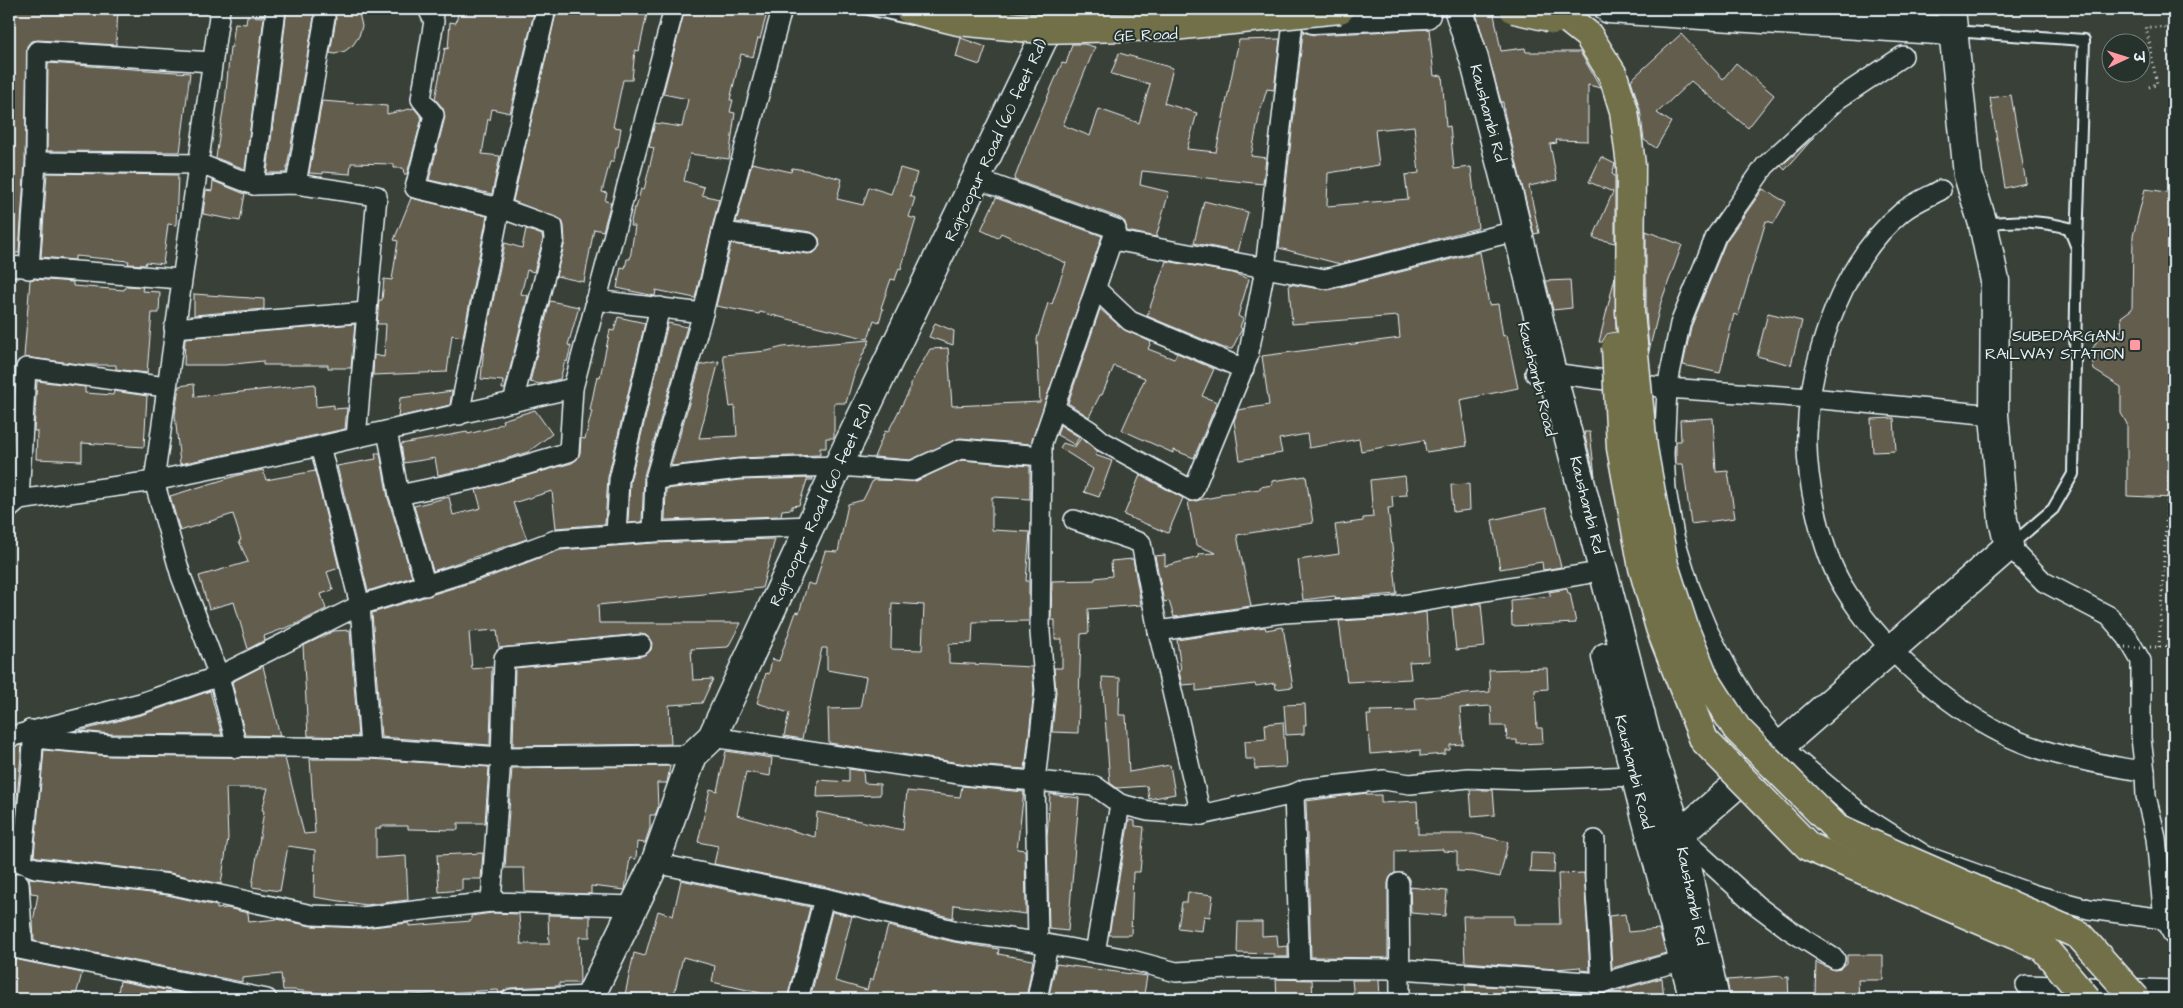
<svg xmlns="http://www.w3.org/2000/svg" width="2183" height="1008" font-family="'Architects Daughter','Playpen Sans Deva',sans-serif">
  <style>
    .building { fill: #645d4d; stroke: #e8f1f8; fill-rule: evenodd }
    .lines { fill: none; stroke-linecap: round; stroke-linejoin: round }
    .lane-casing { stroke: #e8f1f8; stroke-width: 14 }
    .street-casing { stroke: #e8f1f8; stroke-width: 22 }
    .secondary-casing { stroke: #e8f1f8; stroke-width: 31 }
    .path { stroke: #e8f1f8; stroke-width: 3; stroke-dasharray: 1 4; stroke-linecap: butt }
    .lane { stroke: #26332d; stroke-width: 10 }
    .street { stroke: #26332d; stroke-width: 19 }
    .secondary { stroke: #26332d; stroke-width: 28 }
    .primary-bridge-casing { stroke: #e8f1f8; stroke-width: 31; stroke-linecap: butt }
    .path-bridge { stroke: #e8f1f8; stroke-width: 3; stroke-dasharray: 1 4; stroke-linecap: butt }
    .primary-bridge { stroke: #726f4a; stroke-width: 28 }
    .poi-dot { fill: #ff9aa2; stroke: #26332d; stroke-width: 2 }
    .labels { text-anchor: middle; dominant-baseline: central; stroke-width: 4; stroke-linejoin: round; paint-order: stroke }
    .street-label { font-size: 16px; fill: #e8f1f8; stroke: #26332d }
    .poi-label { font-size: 16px; fill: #e8f1f8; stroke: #26332d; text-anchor: end }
  </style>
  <rect width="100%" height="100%" fill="#394037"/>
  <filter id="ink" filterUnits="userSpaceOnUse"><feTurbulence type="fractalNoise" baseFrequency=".02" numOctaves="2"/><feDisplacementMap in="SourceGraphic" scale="10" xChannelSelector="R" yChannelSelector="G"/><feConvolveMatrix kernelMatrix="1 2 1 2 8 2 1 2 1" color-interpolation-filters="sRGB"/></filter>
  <g filter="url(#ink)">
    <g class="building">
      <polygon points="9,9 86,11 86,9 118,9 116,45 38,40 31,41 27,46 25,162 19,253 9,253"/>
      <polygon points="287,9 313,9 314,17 286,173 267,173"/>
      <polygon points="335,9 358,9 362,26 359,36 353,45 345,51 335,54 330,53 336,19"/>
      <polygon points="459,9 535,9 510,113 492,109 490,120 488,119 482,154 500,156 492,194 429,180 445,117 443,108 435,99 445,48 448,49 450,22 456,23"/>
      <polygon points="557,9 648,9 639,51 635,50 632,80 623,80 613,127 621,128 618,147 616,147 614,162 610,162 602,192 607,193 605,201 611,202 603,231 594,229 584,282 556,276 565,242 564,226 562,220 513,201"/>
      <polygon points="685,9 717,9 730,12 730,9 768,9 760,39 758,38 753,57 741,54 730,100 733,100 730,112 735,113 729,159 690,154 684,181 704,187 702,195 719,199 695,298 656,290 655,296 617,288 621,267 625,268 627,259 630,259 635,226 630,226 634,208 636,208 641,189 644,190 654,148 649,147 655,123 682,127 688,99 663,94"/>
      <polygon points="1475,9 1493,9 1501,51 1525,48 1526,52 1580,52 1601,88 1588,85 1588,141 1556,140 1557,143 1550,144 1557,180 1529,186 1539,233 1534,234 1504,112 1503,102 1501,102"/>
      <polygon points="247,16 264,17 245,169 216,158 224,104 225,104 230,47 232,47 235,23 246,24"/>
      <path d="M1429,29L1434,76L1442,75L1446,127L1450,126L1454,169L1471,167L1478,228L1340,264L1279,248L1303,32L1314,35ZM1414,126L1419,173L1405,175L1408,199L1327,206L1328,173L1379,165L1375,130Z"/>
      <polygon points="1681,34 1723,79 1736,63 1774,95 1748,128 1691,81 1657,113 1671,122 1656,148 1644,140 1640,109 1631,80"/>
      <polygon points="961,38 986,47 980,65 956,57"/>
      <polygon points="1280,39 1274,90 1267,89 1260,112 1251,156 1266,158 1263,184 1142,171 1140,185 1169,192 1156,237 1127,231 1125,222 1120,218 1014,180 1031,135 1062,63 1066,64 1072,44 1084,44 1095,47 1063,125 1090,136 1099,109 1139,123 1150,84 1111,74 1119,53 1173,68 1164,103 1197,113 1187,149 1216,152 1239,40"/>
      <polygon points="48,63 190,73 180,152 47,151"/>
      <polygon points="2011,95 2026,183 2005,188 1990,98"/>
      <polygon points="322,101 387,106 387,114 414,108 422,118 407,174 404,174 403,168 394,168 394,164 351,163 350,174 323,172 323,174 309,173"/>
      <polygon points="1814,137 1785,170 1781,166"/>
      <polygon points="1601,157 1615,164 1612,174 1615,176 1615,243 1593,238 1613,192 1589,182"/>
      <polygon points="752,163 791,172 792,168 812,171 842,179 837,199 863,205 869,187 891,194 900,168 917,173 910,196 915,198 909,217 916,219 901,269 899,268 895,280 891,279 881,308 883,309 879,322 874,320 868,339 760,312 759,314 716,306 731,244 808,254 814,253 820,245 819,238 811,232 736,222"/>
      <polygon points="47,173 178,175 176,225 168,224 163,264 146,262 145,265 128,264 129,261 75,256 75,260 41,257"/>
      <polygon points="213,181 245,194 240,221 203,214 206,190 212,191"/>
      <polygon points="1763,189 1786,202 1774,223 1766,221 1738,316 1734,314 1720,373 1683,365 1691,327 1726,241"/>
      <polygon points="2145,189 2174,193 2174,498 2127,496 2127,424 2121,413 2121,387 2094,370 2091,351 2099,338 2122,330 2121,317 2132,309 2133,236"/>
      <polygon points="411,198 487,216 463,337 452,335 447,372 373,375 374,355 384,357 386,324 377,324 379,300 382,300 384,279 392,280 398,241 394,240"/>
      <polygon points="996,198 1102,236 1031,444 960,438 910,460 874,457 885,431 888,432 911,387 911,383 930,349 948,348 952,406 1040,402 1037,339 1048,303 1052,304 1066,263 1001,233 998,238 981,230"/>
      <polygon points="1204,201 1248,212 1238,252 1194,243"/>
      <polygon points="526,229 542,235 543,239 534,272 527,270 521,294 528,296 505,389 502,389 503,381 481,379 484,345 505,243 522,248"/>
      <polygon points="1646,231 1682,245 1661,302 1649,351 1646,311"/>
      <polygon points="1480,252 1489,305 1498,304 1503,336 1507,335 1518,388 1460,400 1467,446 1426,452 1424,440 1361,451 1359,439 1309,448 1307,434 1279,439 1282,453 1240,460 1234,421 1238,410 1269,405 1262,356 1400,338 1398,316 1292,324 1289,284 1328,290"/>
      <polygon points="1166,261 1233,273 1249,279 1238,316 1243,319 1240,327 1242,329 1232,349 1224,348 1147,316"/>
      <polygon points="1615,277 1616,332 1607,334 1602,342 1599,342"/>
      <polygon points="34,279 73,282 73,286 124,290 126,286 143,287 142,291 160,292 159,313 152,313 147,373 116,369 116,365 86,365 24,357 30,280"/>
      <polygon points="1570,280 1572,308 1553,310 1546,281"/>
      <polygon points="194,294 264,299 264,309 194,315"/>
      <polygon points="550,301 579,307 568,345 571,346 567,362 565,361 560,379 539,384 530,382"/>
      <polygon points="1100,309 1123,329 1151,342 1148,349 1174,359 1177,353 1214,369 1202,396 1217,402 1194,458 1174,450 1173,453 1122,430 1145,378 1114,366 1102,395 1100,395 1089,417 1068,403"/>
      <polygon points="1768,313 1802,321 1791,365 1757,356"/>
      <polygon points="618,317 645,323 608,477 605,524 556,528 552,491 513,503 527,539 433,571 414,506 449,497 453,515 481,508 476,490 572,463 577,459 580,453 581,438 585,439 592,411 590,410 597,376 600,377 610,330 614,331"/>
      <polygon points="668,323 687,327 644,476 642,522 628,523 630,482"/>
      <polygon points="935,323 954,331 953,345 929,337"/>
      <polygon points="355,324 351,368 328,368 328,365 263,365 263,361 225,365 184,365 185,338"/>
      <polygon points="870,340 855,371 846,403 834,403 834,438 826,438 826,448 820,448 820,455 739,458 671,466 700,365 719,361 699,438 737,436 735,406 730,407 723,355 767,351 783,347"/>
      <polygon points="37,381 85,387 85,393 113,395 114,391 147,396 144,447 82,443 82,461 36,459 37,431 34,431"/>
      <polygon points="194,384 195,397 315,384 316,407 334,405 334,409 347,408 345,429 180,464 175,415 179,386"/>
      <polygon points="9,385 14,385 11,431 9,431"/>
      <polygon points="452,391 450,405 398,417 400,398"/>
      <polygon points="535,410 552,434 528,452 482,466 438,475 435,458 404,463 401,444 467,432 468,434 492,428 503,423 502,420"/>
      <polygon points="1713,418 1716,472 1728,471 1735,518 1691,524 1683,464 1676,464 1676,441 1681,441 1680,420"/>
      <polygon points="1894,418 1896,451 1873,452 1871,419"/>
      <polygon points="1060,425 1079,437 1075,445 1057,435"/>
      <polygon points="1584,432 1590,432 1595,477"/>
      <polygon points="1081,438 1098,451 1095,455 1112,461 1099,497 1084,492 1093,469 1060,448 1063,443 1075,447"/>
      <polygon points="375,453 380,453 388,498 412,577 368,591 337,466 376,459"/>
      <path d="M962,460L1030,466V499L992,497V530L1030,532L1026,581H1029V621L973,622L972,643L949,644V663L1032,667L1034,691L1025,769L973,765L829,743L828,709L860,708L866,677L827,670V648H822L802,739L784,736L789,713L757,703L766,673L769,674L772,659L779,661L796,612L799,613L808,583L815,585L825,551L838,552L848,504L863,500L873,480L916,481ZM892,603L924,605L922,650L891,649Z"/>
      <polygon points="263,470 266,480 315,471 339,568 327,572 333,590 321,594 326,609 296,624 264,636 265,640 248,649 234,602 209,609 199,576 248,562 239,541 241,540 233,514 180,531 170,496 239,475"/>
      <polygon points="1140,475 1183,498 1168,533 1124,515"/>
      <polygon points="1306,476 1313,523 1237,535 1251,606 1174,617 1169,601 1164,602 1155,556 1165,555 1165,566 1199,557 1198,554 1216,553 1196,545 1188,502 1220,496 1220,494 1260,489 1260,487 1272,485 1272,481"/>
      <polygon points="1405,476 1407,495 1392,496 1393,508 1388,508 1397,594 1336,599 1335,596 1303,600 1298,560 1339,554 1335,525 1363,521 1363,518 1373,517 1370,480"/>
      <polygon points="813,478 813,480 807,480 799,505 792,506 792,509 782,510 781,516 665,520 666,489 740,480"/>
      <polygon points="1469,484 1470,510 1453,512 1451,485"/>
      <polygon points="1546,508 1561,567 1543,570 1542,562 1500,569 1492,520"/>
      <polygon points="775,539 762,588 598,605 599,623 741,623 728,647 691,649 693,680 713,679 702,703 669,705 671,744 513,746 515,668 642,656 651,650 652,643 646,635 640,634 499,648 497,630 469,632 472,669 492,667 490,745 381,737 372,613 489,577 560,550 654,543"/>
      <polygon points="1133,559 1141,605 1088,609 1089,633 1081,634 1078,733 1052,732 1056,692 1054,668 1062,668 1062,639 1055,639 1055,620 1051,620 1052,581 1095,580 1095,578 1112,576 1111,561"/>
      <polygon points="1567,589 1568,593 1570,593 1576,623 1512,626 1511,600 1551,596 1549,592"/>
      <polygon points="1481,603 1485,647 1456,650 1452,608"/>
      <polygon points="1426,612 1429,661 1409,662 1411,679 1347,682 1339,621 1391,618"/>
      <polygon points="1265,627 1266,630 1283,627 1293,687 1276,689 1275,683 1256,686 1255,684 1196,691 1196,684 1182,685 1179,671 1181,671 1177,640"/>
      <polygon points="350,630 358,737 308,736 303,646 334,631"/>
      <polygon points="263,666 280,736 245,735 232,682"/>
      <polygon points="1547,668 1548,689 1535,690 1537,728 1542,728 1543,743 1517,744 1517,740 1507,740 1506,726 1492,726 1491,706 1460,708 1463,744 1450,745 1450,750 1445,750 1445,754 1420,756 1420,750 1370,754 1367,715 1371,715 1370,711 1416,710 1415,698 1490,692 1489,670"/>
      <polygon points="1102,677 1120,678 1119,715 1126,715 1129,772 1170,765 1175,794 1149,799 1147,786 1117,788 1110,783"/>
      <polygon points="210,691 222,735 111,734 80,731 144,714"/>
      <polygon points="1305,704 1306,725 1304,725 1304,734 1286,735 1284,705"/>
      <polygon points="1283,722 1286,767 1255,769 1254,759 1246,759 1245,741 1266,739 1265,724"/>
      <polygon points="22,745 11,862 12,868 16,872 9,879 9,748"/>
      <polygon points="44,750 110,756 285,758 304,834 315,833 310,759 370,759 489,767 485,823 458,823 458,830 408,829 408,826 380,826 380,829 376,829 376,858 406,856 408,900 366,905 314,897 315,850 288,846 280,891 252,887 264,811 262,810 268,788 226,788 228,838 221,884 170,873 38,857 34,856"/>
      <polygon points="726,751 772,758 770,776 746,772 737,815 815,837 817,812 903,830 907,791 960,797 962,786 1024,792 1017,849 1025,850 1026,914 954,905 953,918 827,887 714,864 718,846 698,842 710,789 717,791"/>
      <polygon points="670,766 667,783 657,783 658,808 655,815 650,815 650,828 645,843 637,842 636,859 630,858 625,890 591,886 591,894 525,892 524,868 505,868 512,768"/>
      <polygon points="849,769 863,771 864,783 880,784 880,795 817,797 818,780 849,782"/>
      <polygon points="1470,790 1493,790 1495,815 1472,817"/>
      <polygon points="1367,793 1367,795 1381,795 1381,803 1417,801 1418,821 1415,822 1418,822 1418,834 1473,834 1508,842 1500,877 1474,872 1457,871 1457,852 1443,851 1443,849 1395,851 1395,873 1390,877 1388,883 1388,958 1311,957 1306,801"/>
      <polygon points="1050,794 1079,798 1068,931 1049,929 1047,837"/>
      <polygon points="1129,820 1135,821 1135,826 1144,827 1140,872 1133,872 1131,935 1109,935"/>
      <polygon points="483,853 481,879 462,879 462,890 439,892 437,855"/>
      <polygon points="1531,853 1555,854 1554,873 1530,872"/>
      <polygon points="1584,873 1590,971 1581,970 1580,967 1556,969 1465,962 1463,916 1514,916 1514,924 1560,924 1558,874"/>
      <polygon points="29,878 167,895 217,906 217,909 227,908 248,913 249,922 277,919 311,926 362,928 409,923 409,926 471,921 471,916 492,913 519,914 521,944 549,944 548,915 590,916 590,937 579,937 580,983 559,983 559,986 510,988 501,993 500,999 498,990 342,999 342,996 294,990 283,990 281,974 242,978 242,982 34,941 33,922 38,894 31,893"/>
      <polygon points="681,880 810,907 787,999 712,982 715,966 683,957 673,999 624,999 634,953 645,956 658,911 673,916"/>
      <polygon points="1410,887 1447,891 1445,916 1411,913"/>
      <polygon points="1188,892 1213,895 1210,917 1204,916 1202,931 1178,928 1182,902 1187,902"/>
      <polygon points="832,912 852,916 835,981 867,990 870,979 873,980 888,926 954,942 999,949 998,954 1033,960 1026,999 810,999"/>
      <polygon points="1625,914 1628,932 1659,929 1666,953 1612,968 1609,916"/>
      <polygon points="1238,922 1262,922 1262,936 1277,935 1278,947 1288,946 1288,957 1275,957 1275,954 1237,953"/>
      <polygon points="1847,955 1883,955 1883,980 1858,980 1859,999 1839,999 1838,995 1815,995 1816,962 1834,970 1840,969 1847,963"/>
      <polygon points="9,958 82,973 75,999 9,999"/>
      <polygon points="1056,964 1147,976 1144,994 1134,992 1133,999 1113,996 1112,999 1048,999"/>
      <polygon points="1782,976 1782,978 1788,977 1789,999 1730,999 1727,980"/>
      <polygon points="1662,978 1664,999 1584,999 1583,993 1605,994"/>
      <polygon points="1276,979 1312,980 1313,999 1277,999"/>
      <polygon points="1352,980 1379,980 1380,999 1354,999"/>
      <polygon points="120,981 211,999 117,999"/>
      <polygon points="1465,985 1503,987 1503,999 1466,999"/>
      <polygon points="1537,990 1552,991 1552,999 1537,999"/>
    </g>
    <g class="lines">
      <defs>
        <g id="lane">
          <polyline points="868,9 911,19"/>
          <polyline points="1953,31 2084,40 2077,243"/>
          <path d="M1984,224C2013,220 2040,220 2069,228L2077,248L2073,474L2053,509L2012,544"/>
        </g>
        <g id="street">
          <polyline points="220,9 154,481 181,576 219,676 237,748"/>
          <polyline points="428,9 434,21 421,99 434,115 415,188 500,208 553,227 554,240 513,402"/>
          <polyline points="1903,56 1838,99 1765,166 1716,236 1680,324 1667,388 1664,454 1666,490 1674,536 1690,588 1707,629 1728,669 1750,706 1780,746 1866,818 1926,856 2035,895 2089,909 2164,919"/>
          <polyline points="36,162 200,164 254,185 296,184 377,196 356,438"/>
          <polyline points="977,179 1116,229 1042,443 1040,632 1045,691 1035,781 1038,943"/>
          <polyline points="296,184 325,17 324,9"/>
          <polyline points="254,185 276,9"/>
          <path d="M1941,190C1928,197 1913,203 1902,212C1860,247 1836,297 1821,348C1813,375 1808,404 1807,433C1805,475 1821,552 1844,588C1879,646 1942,703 2003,734C2046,756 2097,763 2145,772"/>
          <polyline points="722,232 809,243"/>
          <polyline points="1113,240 1325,279 1504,234"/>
          <polyline points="9,266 181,279"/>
          <polyline points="29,269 36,162 37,51 212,62"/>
          <polyline points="1096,289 1130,321 1244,369"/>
          <polyline points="595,300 703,313"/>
          <polyline points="174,328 367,312"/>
          <polyline points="1535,373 1552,373 1667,388 1810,398 1994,415"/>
          <polyline points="1054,408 1089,430 1102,441 1193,491 1248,357 1265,269 1293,21"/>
          <polyline points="459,415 500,208 546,9"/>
          <polyline points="387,431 399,495 426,586"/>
          <polyline points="320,446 360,605 370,748"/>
          <polyline points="655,479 739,469 838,466 912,471 960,449 1042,456"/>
          <polyline points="399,495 485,477 569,452 573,388 674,9"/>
          <polyline points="19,500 26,368 166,387"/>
          <polyline points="9,509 19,500 154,481 320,446 573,388"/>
          <polyline points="1074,520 1141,543 1158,631 1201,815"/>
          <polyline points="653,532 655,479 703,313 722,232 782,9"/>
          <polyline points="616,535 619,480 660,307"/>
          <polyline points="2009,546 2044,582 2109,616 2127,637 2141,661 2141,738 2145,772 2146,796 2156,838 2164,919 2174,936"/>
          <polyline points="1158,631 1283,613 1390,607 1586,574"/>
          <polyline points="30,730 33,741 32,763 22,863 35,868 169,884 312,915 362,917 491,902 635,906"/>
          <polyline points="30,730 45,739 54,740 110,745 370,748 501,757 693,755"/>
          <polyline points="9,737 141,703 219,676 360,605 486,566 558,539 653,532 811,526"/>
          <polyline points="712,737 972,776 1095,786 1120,804 1148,811 1201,815 1294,794 1305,789 1384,780 1410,784 1468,778 1525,780 1635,776"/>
          <polyline points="1294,794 1300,969"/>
          <polyline points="1679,835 1756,905 1788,929 1835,959"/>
          <polyline points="1595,840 1595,878 1602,983"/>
          <polyline points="655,863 824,898 957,931 1030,941 1128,959 1176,972 1244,968 1400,969 1602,983 1683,960"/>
          <polyline points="19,883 23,949"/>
          <polyline points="1399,883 1400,999"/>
          <polyline points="491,902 501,757 504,658 641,645"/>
          <polyline points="9,947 267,999"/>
          <polyline points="1095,953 1120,804"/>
          <polyline points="2026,985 2174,990"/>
          <polyline points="511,999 590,996"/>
          <polyline points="798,999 824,898"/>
          <polyline points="1037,999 1048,945"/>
        </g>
        <g id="secondary">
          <polyline points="1609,9 1952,31"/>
          <polyline points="1060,11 1190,11 1211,9"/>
          <polyline points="1459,11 1474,59 1508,192 1552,373 1646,736 1679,835 1715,999"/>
          <polyline points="1313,19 1426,14"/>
          <polyline points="1606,657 1645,814 1694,999"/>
          <polyline points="1662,839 1679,835 2009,546 2003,520 1994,415 1995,281 1983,224 1968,175 1951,9"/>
          <polyline points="589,999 655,863 693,755 712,737 838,466 1045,35 1061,9"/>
        </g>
      </defs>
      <use href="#lane" class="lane-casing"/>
      <use href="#street" class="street-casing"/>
      <use href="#secondary" class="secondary-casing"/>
      <g class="path">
        <polyline points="2149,87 2157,84 2146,27 2174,28"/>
        <polyline points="2159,647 2174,383"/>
      </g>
      <use href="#lane" class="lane"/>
      <use href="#street" class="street"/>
      <use href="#secondary" class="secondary"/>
      <defs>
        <g id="primary-bridge">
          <polyline points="909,9 958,21 1040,29 1173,26 1340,9"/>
          <polyline points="1514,9 1549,17 1554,20"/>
          <polyline points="1538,9 1564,16 1588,35 1613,75 1624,111 1631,165 1630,312 1643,448 1664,565 1685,630 1705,679 1737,729 1837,829 2079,935 2136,999"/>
          <polyline points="1616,347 1621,448 1643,568 1660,628 1704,740 1809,847 2043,947 2087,999"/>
        </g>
      </defs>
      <use href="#primary-bridge" class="primary-bridge-casing"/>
      <polyline class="path-bridge" points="2125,647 2174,647"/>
      <use href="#primary-bridge" class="primary-bridge"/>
    </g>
  </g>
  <rect class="poi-dot" x="2129" y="339" width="12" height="12" rx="2.5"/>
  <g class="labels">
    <g class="street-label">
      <text transform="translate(1146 35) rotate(-2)">GE Road</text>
      <text transform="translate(1488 113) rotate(75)">Kaushambi Rd</text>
      <text transform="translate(996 140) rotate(-65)">Rajroopur Road (60 feet Rd)</text>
      <text transform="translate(1537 379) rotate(76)">Kaushambi Road</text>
      <text transform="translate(821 505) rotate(-65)">Rajroopur Road (60 feet Rd)</text>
      <text transform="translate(1587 505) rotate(76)">Kaushambi Rd</text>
      <text transform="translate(1634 772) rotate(76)">Kaushambi Road</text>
      <text transform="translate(1692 896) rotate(78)">Kaushambi Rd</text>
    </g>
    <g class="poi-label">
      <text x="2124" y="336">SUBEDARGANJ<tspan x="2124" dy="18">RAILWAY STATION</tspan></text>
    </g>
  </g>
  <rect width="2183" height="1008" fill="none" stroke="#26332d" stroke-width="30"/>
  <rect x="15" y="15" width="2153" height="978" fill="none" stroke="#e8f1f8" stroke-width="2" filter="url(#ink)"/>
  <g transform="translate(2126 58) rotate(86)"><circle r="24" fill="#26332d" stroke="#747f7e"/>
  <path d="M0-4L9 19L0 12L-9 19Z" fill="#ff9aa2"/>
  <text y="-8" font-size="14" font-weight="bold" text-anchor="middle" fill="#e8f1f8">उ</text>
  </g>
</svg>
